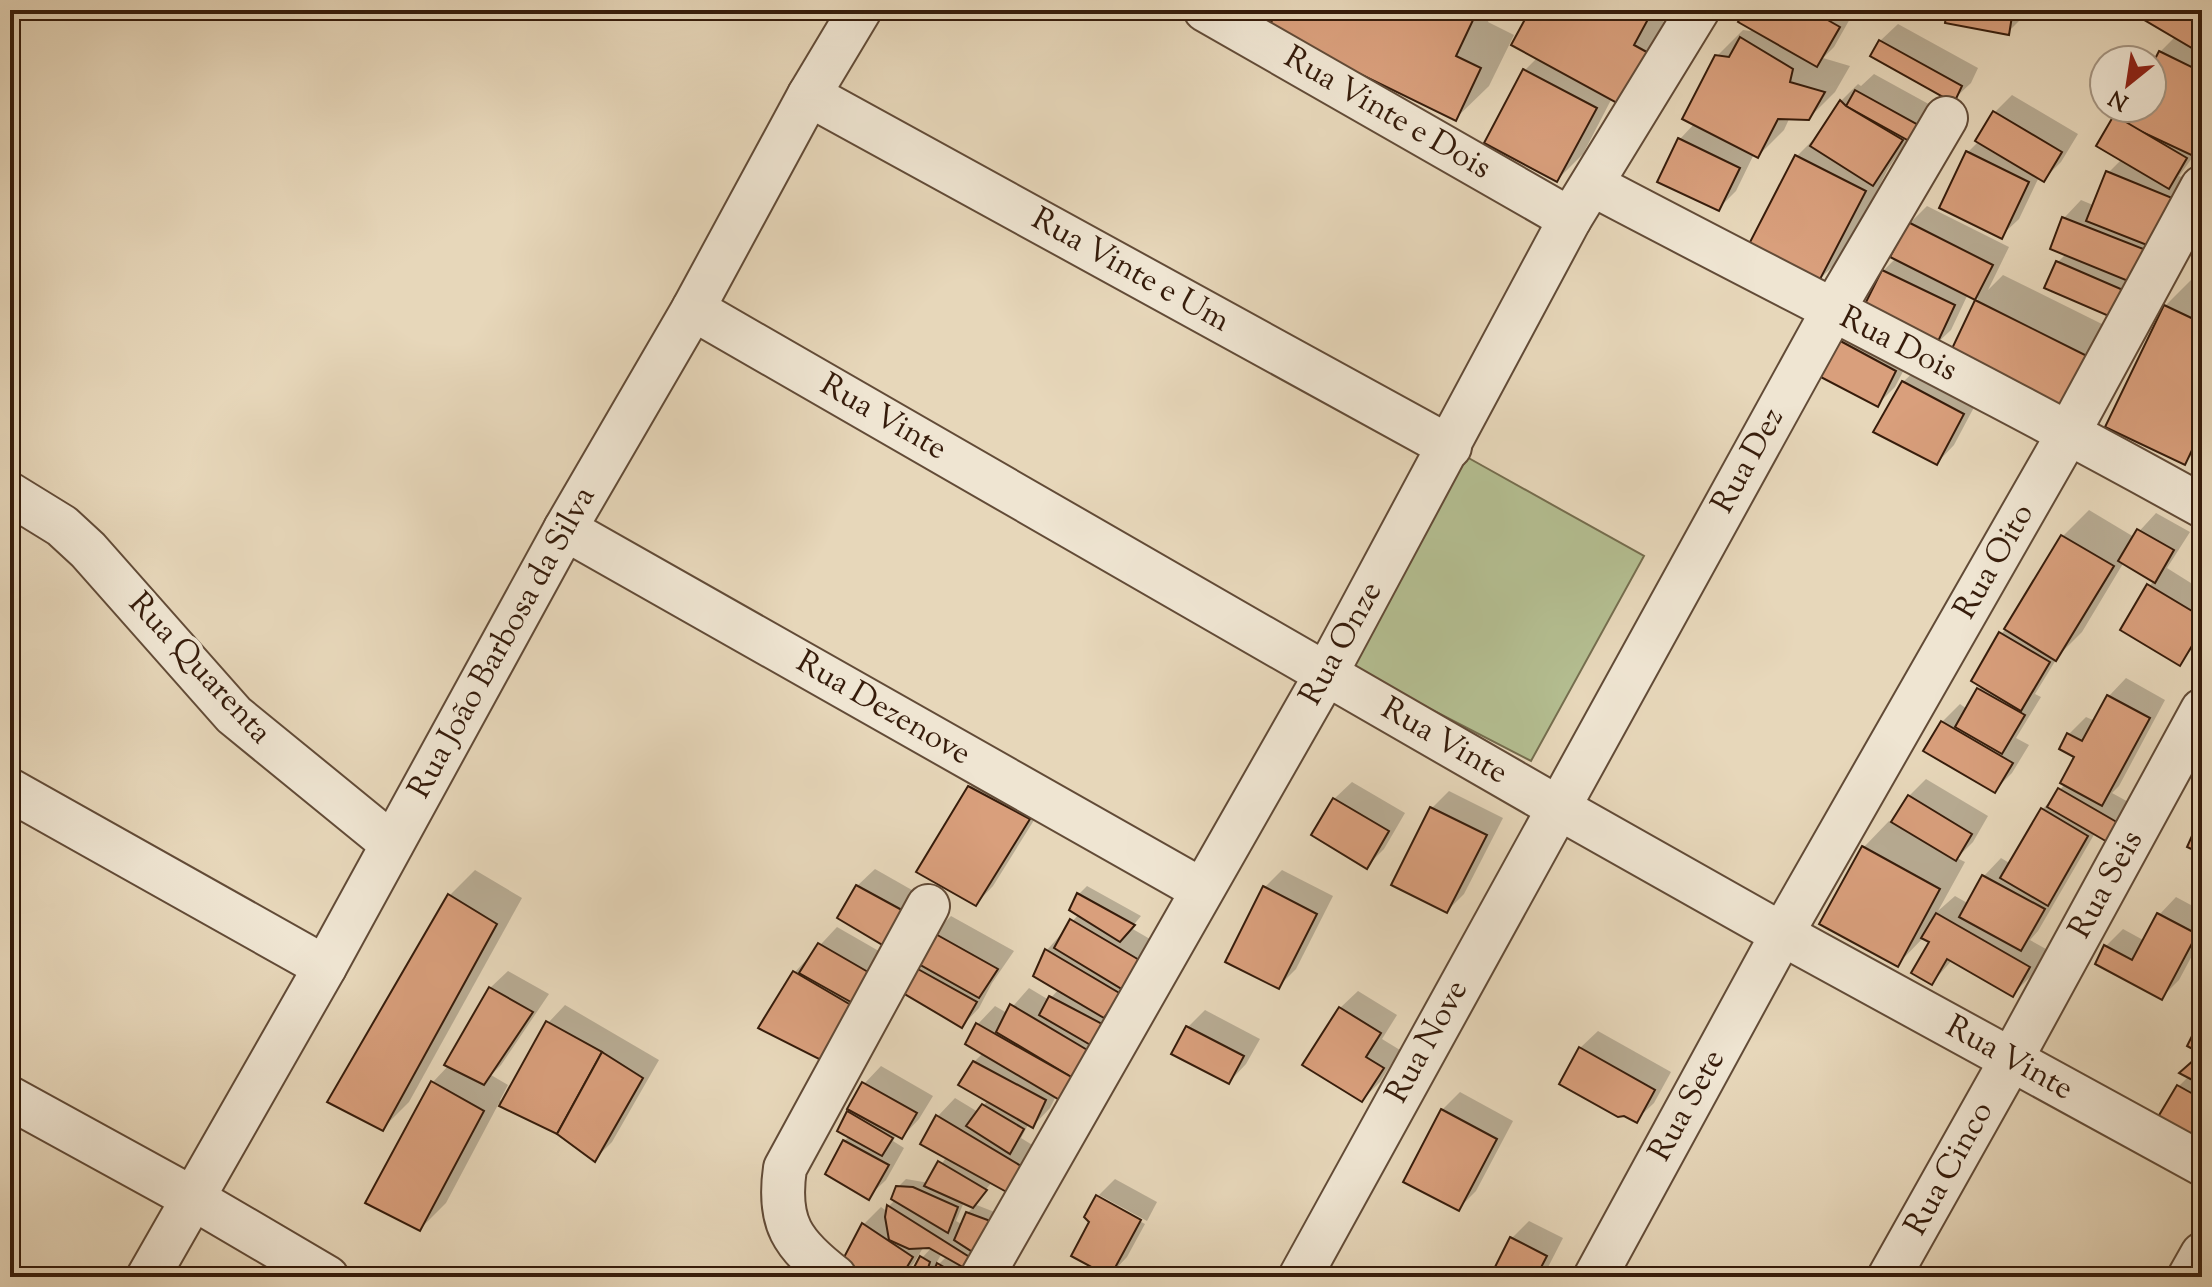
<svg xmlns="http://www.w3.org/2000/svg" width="2212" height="1287" font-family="'Sorts Mill Goudy',serif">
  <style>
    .green { fill: #b4be91; stroke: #756d4e; stroke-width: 2 }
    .shadow { fill: #0003; fill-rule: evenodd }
    .building { fill: #d99f7c; stroke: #361c0b; stroke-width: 2 }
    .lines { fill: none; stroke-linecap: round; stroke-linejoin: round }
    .street-casing { stroke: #624b37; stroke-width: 46 }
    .street { stroke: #efe5d2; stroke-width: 42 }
    .labels { text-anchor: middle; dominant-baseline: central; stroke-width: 8; stroke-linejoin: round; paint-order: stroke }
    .street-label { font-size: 32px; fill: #361c0b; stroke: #efe5d2 }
  </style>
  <rect width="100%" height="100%" fill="#e7d7ba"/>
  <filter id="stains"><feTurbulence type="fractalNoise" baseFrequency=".0025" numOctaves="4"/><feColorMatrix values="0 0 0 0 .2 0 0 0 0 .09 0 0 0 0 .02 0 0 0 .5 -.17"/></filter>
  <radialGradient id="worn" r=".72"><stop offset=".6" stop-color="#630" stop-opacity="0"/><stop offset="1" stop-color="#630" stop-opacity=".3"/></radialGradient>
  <polygon class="green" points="1465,456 1644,556 1531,761 1351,668"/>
  <g class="shadow">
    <polygon points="1280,10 1494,10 1488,22 1514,35 1489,86 1455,119"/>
    <polygon points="1532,10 1663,10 1659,19 1679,30 1612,98 1583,154 1557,180 1525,70 1538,57"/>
    <polygon points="1747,10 1855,10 1834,47 1823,58 1850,66 1835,92 1809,118 1790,117 1784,130 1758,156 1754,154 1736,191 1718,209 1680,139 1695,123 1717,56 1743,30 1750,31 1753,28"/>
    <polygon points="1949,10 2030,10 2008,32"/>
    <polygon points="2148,10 2202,10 2202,158 2195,154 2179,176 2193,182 2135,301 2058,262 2066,254 2064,218 2081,200 2093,205 2108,173 2122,159 2116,117 2125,108 2152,108 2152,70 2160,52 2176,36"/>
    <polygon points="1898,24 1978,68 1971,83 1953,100 1880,41"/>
    <polygon points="1874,74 1945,113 1909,138 1888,169 1844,255 1818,281 1750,246 1797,156 1823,130 1841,101 1858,84 1861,86"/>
    <polygon points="2012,95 2078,134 2061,162 2044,179 2039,177 2019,219 2001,236 1968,152 1979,141 1995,112"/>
    <polygon points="1927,206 2009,247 1988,290 2003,275 2114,330 2088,384 1951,356 1978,299 1968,294 1951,330 1933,347 1883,271 1896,258 1910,223"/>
    <polygon points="2191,280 2202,285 2202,445 2185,462 2165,306"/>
    <polygon points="1852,321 1912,354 1895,387 1877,405 1817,374"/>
    <polygon points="1921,365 1980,396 1954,445 1937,463 1903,382"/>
    <polygon points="2089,510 2134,537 2156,513 2190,532 2167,568 2202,590 2202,638 2180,663 2149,586 2155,580 2124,562 2082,632 2059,655 2035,694 2041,697 2016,738 2029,745 2012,773 1994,791 1942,722 1960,704 1967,709 1982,685 2001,634 2008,627 2063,536"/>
    <polygon points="2126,678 2165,700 2119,786 2112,793 2143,810 2095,833 2038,931 2030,940 2046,949 2030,977 2013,994 1953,959 1932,983 1931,941 1924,937 1898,964 1864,847 1889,821 1893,823 1909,796 1926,779 1988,816 1973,842 1957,858 1965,862 1938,911 1955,896 1969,904 1984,876 2001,858 2011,864 2043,809 2065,784 2077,756 2069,734 2086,717 2095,721 2109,696"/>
    <polygon points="987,770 1046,801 993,886 976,904 970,787"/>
    <polygon points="1352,782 1405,813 1384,849 1367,866 1334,799"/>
    <polygon points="1449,791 1503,818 1464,894 1447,911 1431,809"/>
    <polygon points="875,869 926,898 908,930 857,886"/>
    <polygon points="475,870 522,898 409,1102 383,1128 449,896"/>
    <polygon points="1282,870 1333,896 1296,969 1279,986 1265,887"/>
    <path d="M1087,886L1141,916L1131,928L1162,946L1105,1014L1114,1018L1080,1082L1056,1096L1050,1108L1033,1126L1029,1123L1021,1138L1042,1151L1029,1176L992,1182L974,1204L1010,1218L977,1277H933L937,1266L927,1277H911L922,1258L933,1246H924L914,1263L900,1277H871L864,1224L881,1207L888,1212L889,1206L896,1199L898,1187L906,1179L929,1183L947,1156L922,1143L938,1116L955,1098L978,1112L988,1100L974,1062L983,1053L968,1043L978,1024L995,1006L1007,1013L1029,988L1049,1000L1059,989L1047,950L1079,914L1071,909L1079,894ZM964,1202L974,1207L967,1213L963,1225L956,1221ZM942,1253L947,1256L934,1269H933Z"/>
    <polygon points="2176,897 2202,911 2202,937 2179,980 2162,997 2105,947 2123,929 2145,941 2159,915"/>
    <polygon points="951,916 1014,951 992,983 979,1008 962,1026 918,969 923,964 934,933"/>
    <polygon points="837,927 891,958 840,1041 795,972"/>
    <polygon points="508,971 549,994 501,1065 491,1075 508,1085 500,1100 504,1102 548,1023 565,1005 659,1060 612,1142 594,1160 558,1132 499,1103 446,1203 420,1229 368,1202 433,1082 449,1065 490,988"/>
    <polygon points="1358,991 1397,1015 1382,1039 1400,1050 1380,1082 1362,1100 1340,1008"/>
    <polygon points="1205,1010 1260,1039 1246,1064 1229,1082 1187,1028"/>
    <polygon points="1598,1031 1671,1072 1654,1103 1636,1120 1580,1048"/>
    <polygon points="2202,1054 2202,1141 2179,1086 2189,1076 2183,1073"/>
    <polygon points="881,1066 933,1096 919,1119 902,1137 897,1134 893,1141 904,1148 886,1180 868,1197 844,1141 850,1136 849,1112 864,1084"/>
    <polygon points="1460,1092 1513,1121 1476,1191 1458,1209 1442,1110"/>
    <polygon points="1115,1179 1157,1202 1147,1221 1099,1195"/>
    <polygon points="1098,1196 1104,1202 1145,1224 1127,1257 1110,1275 1092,1221 1087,1217"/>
    <polygon points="1529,1221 1563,1238 1543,1277 1492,1277 1512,1238"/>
    <polygon points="10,1263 37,1277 10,1277"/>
  </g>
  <g class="building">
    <polygon points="1247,10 1269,10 1266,18"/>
    <polygon points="1277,10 1456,10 1474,18 1456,56 1481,68 1456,121 1268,29"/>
    <polygon points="1530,10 1653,10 1634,45 1654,56 1626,108 1511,45"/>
    <polygon points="1745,10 1810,10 1840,27 1817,67 1738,22"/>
    <polygon points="1947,10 2013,10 2009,35 1945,23"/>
    <polygon points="2145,10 2202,10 2202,54 2141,18"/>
    <polygon points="1740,37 1793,69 1790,82 1825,92 1809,120 1778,119 1758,158 1682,119 1715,55 1729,57"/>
    <polygon points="1879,40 1962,86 1954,103 1870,56"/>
    <polygon points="2159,51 2202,72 2202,160 2125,124 2132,108 2152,108 2152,65"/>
    <polygon points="1523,69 1597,108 1557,182 1484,143"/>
    <polygon points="1855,90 1929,131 1920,147 1846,106"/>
    <polygon points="1840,100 1846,106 1903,140 1873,186 1810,146"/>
    <polygon points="1993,111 2062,152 2044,182 1975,141"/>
    <polygon points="2114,115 2187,158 2169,189 2096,146"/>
    <polygon points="1678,138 1740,168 1719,211 1657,182"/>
    <polygon points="1966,151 2029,182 2002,239 1939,208"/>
    <polygon points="1795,155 1866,191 1818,283 1748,246"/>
    <polygon points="2106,171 2177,200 2157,249 2086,221"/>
    <polygon points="2062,217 2146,250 2133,283 2050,249"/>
    <polygon points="1908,222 1993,265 1975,300 1890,257"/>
    <polygon points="2056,261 2130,293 2118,320 2044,288"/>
    <polygon points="1882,270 1955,305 1934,350 1860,314"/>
    <polygon points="1975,300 2089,357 2063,413 1948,357"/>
    <polygon points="2164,305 2202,323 2202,429 2185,465 2105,427"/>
    <polygon points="1833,337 1896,371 1878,407 1815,374"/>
    <polygon points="1902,381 1964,414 1937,465 1873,432"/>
    <polygon points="2137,529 2174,550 2155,583 2118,561"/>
    <polygon points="2061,535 2114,566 2056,661 2004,629"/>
    <polygon points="2147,584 2202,617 2202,629 2180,666 2120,630"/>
    <polygon points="1999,632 2050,662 2021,711 1971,681"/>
    <polygon points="1977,688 2025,715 2002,754 1955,727"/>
    <polygon points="2107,695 2150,718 2102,806 2060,783 2074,757 2059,749 2067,733 2082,741"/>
    <polygon points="1941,721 2013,763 1995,793 1923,751"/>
    <polygon points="968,786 1030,819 976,906 916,872"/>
    <polygon points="2058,788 2127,828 2116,847 2047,807"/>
    <polygon points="1908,795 1972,834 1956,861 1891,822"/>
    <polygon points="1333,798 1389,831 1367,869 1311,835"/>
    <polygon points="1430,807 1487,835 1447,913 1391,885"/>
    <polygon points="2041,808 2088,836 2048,906 2000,878"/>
    <polygon points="2195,829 2202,832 2202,854 2187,847"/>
    <polygon points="1862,846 1940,889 1898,967 1819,924"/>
    <polygon points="1982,875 2045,909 2021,951 1959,917"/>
    <polygon points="856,885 911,915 891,950 837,918"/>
    <polygon points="1263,886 1317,914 1279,989 1225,962"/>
    <polygon points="1077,893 1135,925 1120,942 1069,910"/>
    <polygon points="448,894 497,924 383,1131 327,1102"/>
    <polygon points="1936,913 2030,967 2013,997 1947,959 1932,985 1911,973 1929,942 1921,938"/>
    <polygon points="2157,913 2197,934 2162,1000 2095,964 2104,945 2132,960"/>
    <polygon points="1070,919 1146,964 1130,994 1054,948"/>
    <polygon points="932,932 998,969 979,998 917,963"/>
    <polygon points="818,943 875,976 858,1006 799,973"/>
    <polygon points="1045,949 1121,994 1104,1018 1033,976"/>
    <polygon points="916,968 977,1002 962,1028 903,993"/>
    <polygon points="793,971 856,1008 823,1061 758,1028"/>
    <polygon points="489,987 533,1012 484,1085 444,1065"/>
    <polygon points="1049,996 1108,1027 1094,1047 1039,1015"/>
    <polygon points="1010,1004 1089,1051 1073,1078 996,1032"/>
    <polygon points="1339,1007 1381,1033 1366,1057 1384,1068 1362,1102 1302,1065"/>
    <polygon points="2202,1016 2202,1054 2187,1046"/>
    <polygon points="546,1021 602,1052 557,1134 499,1106"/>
    <polygon points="976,1023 1073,1078 1063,1102 965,1044"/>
    <polygon points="1186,1026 1244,1056 1229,1084 1171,1054"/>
    <polygon points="1579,1047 1655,1090 1637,1123 1624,1116 1618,1117 1559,1084"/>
    <polygon points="602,1052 643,1078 595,1162 557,1134"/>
    <polygon points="2195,1059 2202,1062 2202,1085 2179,1073"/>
    <polygon points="973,1061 1046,1100 1033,1128 958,1085"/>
    <polygon points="431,1081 484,1111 420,1231 365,1203"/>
    <polygon points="862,1082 917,1113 902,1139 847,1109"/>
    <polygon points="2177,1085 2202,1099 2202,1143 2158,1117"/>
    <polygon points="982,1104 1024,1129 1010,1154 966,1126"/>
    <polygon points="1441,1109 1497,1139 1459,1211 1403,1182"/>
    <polygon points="847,1111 893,1138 882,1156 837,1131"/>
    <polygon points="936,1115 1026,1169 1012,1195 920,1144"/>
    <polygon points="843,1140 889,1165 869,1200 825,1174"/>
    <polygon points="938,1161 987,1190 973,1208 924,1186"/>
    <polygon points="896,1186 913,1187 958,1207 948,1233 891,1199"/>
    <polygon points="1096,1195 1141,1220 1110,1277 1071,1256 1089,1222 1084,1217"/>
    <polygon points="887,1205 971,1258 968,1270 929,1248 909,1249 889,1240 885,1217"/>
    <polygon points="966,1212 1004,1226 985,1260 954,1240"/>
    <polygon points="862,1223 913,1257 901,1277 867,1277 841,1263"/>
    <polygon points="1510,1237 1547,1256 1536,1277 1490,1277"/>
    <polygon points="920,1256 930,1262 928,1268 923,1277 909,1277"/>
    <polygon points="937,1263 961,1277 931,1277"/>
  </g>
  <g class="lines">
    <defs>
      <g id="street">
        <polyline points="1205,10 1570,219"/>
        <polyline points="809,95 1450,447"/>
        <path d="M1593,185C1796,292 2001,394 2202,506"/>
        <polyline points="693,309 1557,807 1782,934 2202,1164"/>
        <polyline points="10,494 62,526 88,550 234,715 392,844"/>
        <polyline points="565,529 1202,890"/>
        <polyline points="10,790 325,967"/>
        <polyline points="10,1098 194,1199 327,1277"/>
        <polyline points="148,1277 325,967 565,529 693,309 809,95 860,10"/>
        <path d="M835,1277C792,1244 777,1223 785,1168L928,906"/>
        <polyline points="982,1277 1326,674 1570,219 1698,10"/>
        <polyline points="1300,1277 1832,312 1946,118"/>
        <polyline points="1595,1277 1782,934 2069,432 2202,187"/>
        <polyline points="1889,1277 2011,1060 2202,710"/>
        <polyline points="2189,1277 2202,1254"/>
      </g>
    </defs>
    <use href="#street" class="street-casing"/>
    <use href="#street" class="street"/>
  </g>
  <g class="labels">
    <g class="street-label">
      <text transform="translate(1387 114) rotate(30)">Rua Vinte e Dois</text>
      <text transform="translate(1130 271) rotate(29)">Rua Vinte e Um</text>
      <text transform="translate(1898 345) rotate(27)">Rua Dois</text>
      <text transform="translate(883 418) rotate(30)">Rua Vinte</text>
      <text transform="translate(1749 461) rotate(-61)">Rua Dez</text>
      <text transform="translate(1995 562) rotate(-60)">Rua Oito</text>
      <text transform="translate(503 643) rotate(-61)">Rua João Barbosa da Silva</text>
      <text transform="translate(1342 644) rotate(-61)">Rua Onze</text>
      <text transform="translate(199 669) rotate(47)">Rua Quarenta</text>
      <text transform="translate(883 709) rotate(30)">Rua Dezenove</text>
      <text transform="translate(1444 742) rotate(30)">Rua Vinte</text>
      <text transform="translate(2107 885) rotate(-61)">Rua Seis</text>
      <text transform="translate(1428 1042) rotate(-61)">Rua Nove</text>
      <text transform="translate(2009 1059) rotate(29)">Rua Vinte</text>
      <text transform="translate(1688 1106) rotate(-61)">Rua Sete</text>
      <text transform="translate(1950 1169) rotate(-61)">Rua Cinco</text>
    </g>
  </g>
  <rect width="2212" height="1287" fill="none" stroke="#e7d7ba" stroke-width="40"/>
  <rect x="12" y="12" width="2188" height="1263" fill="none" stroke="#361c0b" stroke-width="4"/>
  <rect x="20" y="20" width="2172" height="1247" fill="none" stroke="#361c0b" stroke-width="2"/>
  <g transform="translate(2128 84) rotate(210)"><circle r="38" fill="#efe5d2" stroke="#a59582" stroke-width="2"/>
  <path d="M0-6L14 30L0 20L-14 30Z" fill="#8f2418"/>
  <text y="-12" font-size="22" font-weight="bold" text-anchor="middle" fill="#361c0b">N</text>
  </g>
  <rect width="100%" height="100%" filter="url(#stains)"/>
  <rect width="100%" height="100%" fill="url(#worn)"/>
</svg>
